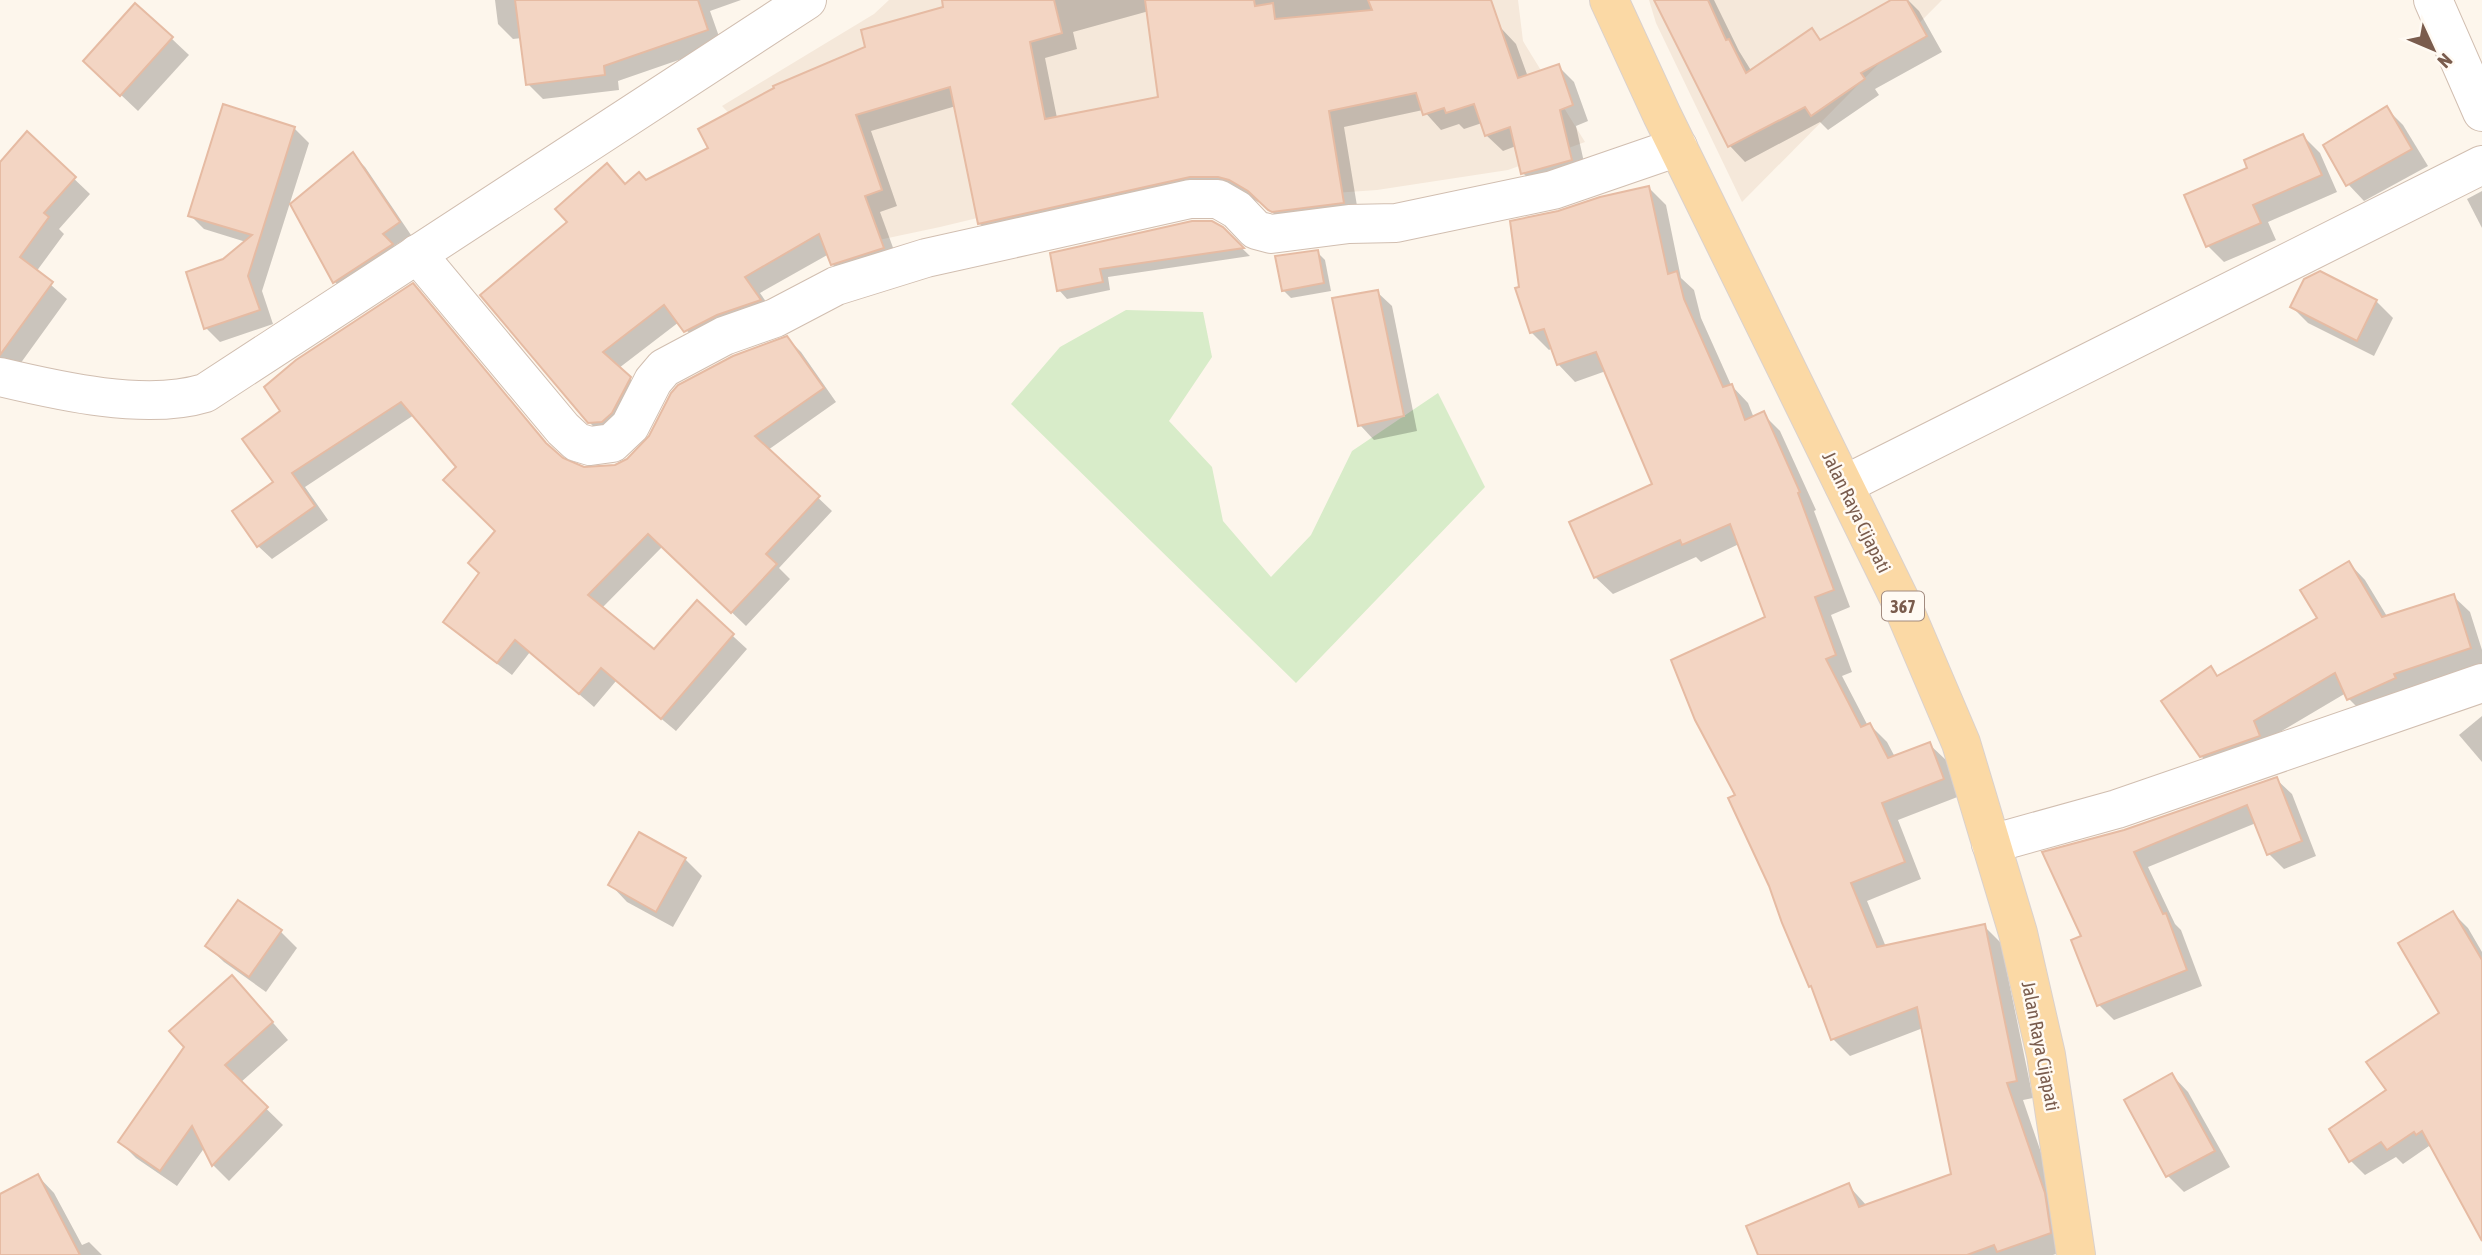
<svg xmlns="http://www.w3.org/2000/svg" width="2482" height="1255" font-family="'Asap Condensed',sans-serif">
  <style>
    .residential { fill: #f5e8da }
    .green { fill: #d8ecc9 }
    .shadow { fill: #0003; fill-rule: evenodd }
    .building { fill: #f3d5c3; stroke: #e6bba3; stroke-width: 2 }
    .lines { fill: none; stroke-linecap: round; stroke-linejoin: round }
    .minor-casing { stroke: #d1beb0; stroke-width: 40 }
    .primary-casing { stroke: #dad1cd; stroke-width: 40 }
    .minor { stroke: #fff; stroke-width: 38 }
    .primary { stroke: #fbd9a5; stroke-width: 38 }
    .labels { text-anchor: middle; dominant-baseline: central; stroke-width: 5; stroke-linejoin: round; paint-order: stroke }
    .shield { fill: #fffaf3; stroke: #a28b7f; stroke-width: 2 }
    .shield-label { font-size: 18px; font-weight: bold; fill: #7a5c4d }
    .street-label { font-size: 19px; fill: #7a5c4d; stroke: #fffaf3 }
  </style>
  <rect width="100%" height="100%" fill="#fdf6ec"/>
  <g class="residential">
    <polygon points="889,0 1518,0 1523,41 1585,142 1508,170 1377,190 1262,198 1209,169 1102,188 940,227 855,245 722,106 874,14"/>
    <polygon points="1649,0 1942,0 1742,202 1656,23"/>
  </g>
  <polygon class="green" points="1126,310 1203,312 1212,357 1169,421 1212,467 1223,521 1271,577 1311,535 1352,451 1438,393 1485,487 1296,683 1011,404 1060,347"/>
  <g class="shadow">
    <polygon points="495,0 741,0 710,11 722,45 618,81 619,90 543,99 528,84 522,38 513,39 498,24"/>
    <path d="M969,0H1489L1500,27L1516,44L1528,77L1558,66L1574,82L1588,121L1576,126L1587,176L1539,190L1523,173L1516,146L1503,151L1486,135L1482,123L1464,129L1459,124L1441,130L1423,110L1344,127L1359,218L1286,226L1267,207L1247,196L995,239L979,223L956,106L871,131L897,206L880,212L899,264L848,280L832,264L829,254L760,293L776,316L702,347L679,322L619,368L646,394L597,430L580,413L626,186L646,182L710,148L867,48ZM1149,11L1160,99L1057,118L1045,58L1077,49L1073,32Z"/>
    <polygon points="1674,0 1714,0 1739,51 1752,72 1811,30 1822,41 1895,0 1908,0 1919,11 1942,52 1875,89 1879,95 1828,130 1820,122 1745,162 1730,146 1659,7"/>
    <polygon points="136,5 189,55 138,111 102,77"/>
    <polygon points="2387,109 2403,125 2428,166 2364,201 2348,184"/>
    <polygon points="294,128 309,143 262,291 273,324 220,342 206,328 223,261 246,242 204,229 190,215"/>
    <polygon points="27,134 90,194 59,229 64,234 36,272 67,299 15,371 0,377 0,164"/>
    <polygon points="2303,136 2320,153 2337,192 2268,222 2276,240 2224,262 2208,246 2249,168"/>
    <polygon points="353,155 365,167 411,235 394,246 403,257 347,294 335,282 292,205"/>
    <polygon points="1649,188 1666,205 1681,278 1694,290 1701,318 1731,385 1748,403 1754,418 1763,414 1780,431 1816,510 1814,511 1850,607 1831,615 1852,672 1842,676 1868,726 1870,725 1887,742 1895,757 1929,744 1947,761 1960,796 1898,820 1921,879 1867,901 1886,947 1984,926 2001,943 2033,1098 2023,1100 2061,1211 2067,1250 2053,1255 1759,1255 1848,1185 1867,1206 1953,1175 1923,1028 1850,1056 1833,1039 1737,796 1767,618 1739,544 1701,562 1696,557 1613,594 1595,577 1654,485 1606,371 1575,382 1558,364 1553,348 1549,350 1531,332"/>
    <polygon points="2482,191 2482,228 2467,199"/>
    <polygon points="1222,229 1250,256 1108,277 1110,290 1067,299 1059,290 1052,254"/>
    <polygon points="1317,252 1325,260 1331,291 1291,298 1283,290"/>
    <polygon points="1377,292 1392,306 1417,431 1374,440 1360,425"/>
    <polygon points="427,299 556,455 583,469 615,466 628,460 787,338 801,352 836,402 768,450 832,511 779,568 790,579 746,626 663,546 602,608 654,651 697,603 747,649 676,731 616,681 594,707 530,652 512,675 459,635 445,622 481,574 497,531 459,467 414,415 305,487 328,520 272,559 258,546 276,482"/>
    <polygon points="2376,301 2393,318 2374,356 2308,323 2292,307"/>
    <polygon points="2349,563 2365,580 2388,618 2453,596 2470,612 2482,650 2482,666 2365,715 2349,699 2346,693 2270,738 2218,773 2201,756 2211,669 2219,677 2319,618"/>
    <polygon points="2482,716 2482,762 2459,735"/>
    <polygon points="2276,779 2292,794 2316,856 2284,869 2269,854 2256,823 2148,867 2175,924 2181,930 2202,986 2114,1020 2099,1005 2084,937 2125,831"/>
    <polygon points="685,859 702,876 673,927 627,902 611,885"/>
    <polygon points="2453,913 2468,928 2482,952 2482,1215 2429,1146 2403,1164 2396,1157 2365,1175 2350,1160 2388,1091 2441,1013"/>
    <polygon points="280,931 297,948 266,992 224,962 207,946"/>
    <polygon points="248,994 288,1040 240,1083 283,1125 229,1181 213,1165 205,1147 177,1186 136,1158 120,1142"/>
    <polygon points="2172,1075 2188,1092 2230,1167 2184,1192 2168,1176"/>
    <polygon points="38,1176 54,1193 82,1245 89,1242 102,1255 0,1255 0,1196"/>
  </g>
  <g class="building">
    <polygon points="515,0 698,0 708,30 604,66 605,75 526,85"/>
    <polygon points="942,0 1054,0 1062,33 1030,42 1045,119 1158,97 1145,0 1254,0 1255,6 1273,3 1275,19 1372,10 1368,0 1491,0 1518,78 1559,64 1573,105 1560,110 1572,160 1521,174 1510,127 1485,136 1474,104 1446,113 1444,108 1423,115 1416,93 1329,111 1344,203 1272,212 1268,210 1248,191 1229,180 1218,177 1190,177 978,224 950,87 856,115 882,190 865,196 884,248 831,265 819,234 745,277 761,300 717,315 684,332 664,305 603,352 631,377 612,413 602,422 588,423 480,295 567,222 555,209 607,163 625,184 639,172 646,180 708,148 698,129 774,88 773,86 865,47 861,30 943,7"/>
    <polygon points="1654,0 1708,0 1726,40 1729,39 1746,73 1812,28 1820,40 1891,0 1907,0 1927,36 1861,73 1865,79 1811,116 1805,107 1728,147"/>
    <polygon points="135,3 173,37 120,96 83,61"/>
    <polygon points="223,104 295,127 248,276 260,310 204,329 186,272 223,259 252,235 188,216"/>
    <polygon points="2387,106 2412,149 2346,186 2323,145"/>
    <polygon points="27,131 76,177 44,213 49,217 20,257 53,282 0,355 0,162"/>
    <polygon points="2303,134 2322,175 2253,205 2261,223 2206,247 2184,195 2247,168 2244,160"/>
    <polygon points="353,152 400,222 383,234 393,244 333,283 290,204"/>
    <polygon points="1649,186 1668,274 1677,271 1684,299 1723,387 1732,384 1745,420 1764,411 1800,492 1798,493 1834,590 1815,597 1836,655 1826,659 1861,727 1870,723 1888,758 1930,742 1944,779 1882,803 1905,862 1851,883 1877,947 1985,924 2017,1081 2007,1083 2045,1193 2051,1233 1997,1252 1994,1245 1967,1255 1758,1255 1746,1226 1849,1183 1859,1207 1951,1174 1917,1007 1831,1040 1811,986 1809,987 1782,923 1769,886 1728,798 1735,795 1695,720 1671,660 1765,617 1730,524 1682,545 1680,540 1594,578 1569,522 1652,484 1596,352 1557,365 1544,329 1530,333 1515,288 1519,287 1510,221 1558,211 1600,197"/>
    <polygon points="1192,221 1212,221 1223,227 1244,248 1100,269 1103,282 1057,291 1050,253"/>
    <polygon points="1318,250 1324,283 1282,291 1275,256"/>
    <polygon points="2320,271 2377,300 2357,341 2290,307 2304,279"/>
    <polygon points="413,283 546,443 563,458 584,467 615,465 627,459 649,436 671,393 678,385 733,356 787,336 824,388 755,436 820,496 766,554 777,564 731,613 648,534 588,595 654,649 697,600 734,634 661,719 601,668 579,694 515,640 497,663 443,622 479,573 468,563 495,531 443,480 456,467 401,402 292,473 315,506 257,547 232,511 273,482 242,439 280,411 264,387 296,360"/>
    <polygon points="1378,290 1404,416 1358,426 1332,298"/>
    <polygon points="2349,561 2382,617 2454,594 2471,648 2394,674 2396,678 2347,700 2335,673 2254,721 2260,736 2200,757 2161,701 2211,666 2217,676 2317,618 2300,590"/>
    <polygon points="2277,777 2302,841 2267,855 2247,805 2134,852 2163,914 2166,913 2187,970 2097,1006 2071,940 2081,936 2042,852 2124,830"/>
    <polygon points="639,832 686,858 656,912 608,885"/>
    <polygon points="238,900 282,930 249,977 205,946"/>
    <polygon points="2453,911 2482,960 2482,1241 2422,1131 2416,1135 2414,1132 2387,1150 2381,1142 2349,1162 2329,1129 2386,1090 2366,1062 2439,1013 2398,943"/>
    <polygon points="232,975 273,1022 225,1065 268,1107 212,1166 192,1126 160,1171 118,1142 184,1047 169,1031"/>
    <polygon points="2172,1073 2215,1151 2166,1177 2124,1100"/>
    <polygon points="38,1174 80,1255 0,1255 0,1194"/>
  </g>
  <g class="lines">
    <defs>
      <g id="minor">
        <polyline points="2433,0 2482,112"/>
        <polyline points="417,254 563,429 577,442 590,446 612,443 630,426 653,381 664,368 724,336 775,318 836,286 926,258 1190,199 1218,199 1237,210 1256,230 1271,234 1349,224 1396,223 1553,190 1678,147"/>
        <path d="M0,377C59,391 146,411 205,393L807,0"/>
        <polyline points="1844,485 2482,165"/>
        <polyline points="1991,844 2117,809 2482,683"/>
      </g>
      <polyline id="primary" points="1609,0 1662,115 1901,602 1961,743 2018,933 2046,1055 2076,1255"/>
    </defs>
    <use href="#minor" class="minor-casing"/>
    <use href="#primary" class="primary-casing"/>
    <use href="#minor" class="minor"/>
    <use href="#primary" class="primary"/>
  </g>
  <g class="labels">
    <rect class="shield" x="1882" y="591.5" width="42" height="29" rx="5"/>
    <g class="shield-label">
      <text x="1903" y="606">367</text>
    </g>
    <g class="street-label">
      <text transform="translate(1857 512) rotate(64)">Jalan Raya Cijapati</text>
      <text transform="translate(2041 1046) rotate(79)">Jalan Raya Cijapati</text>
    </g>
  </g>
  <g transform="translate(2433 49) rotate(134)" stroke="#fffaf3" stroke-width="5" paint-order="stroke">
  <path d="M0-5L12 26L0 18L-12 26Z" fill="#7a5c4d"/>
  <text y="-10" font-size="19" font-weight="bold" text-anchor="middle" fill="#7a5c4d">N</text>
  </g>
</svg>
